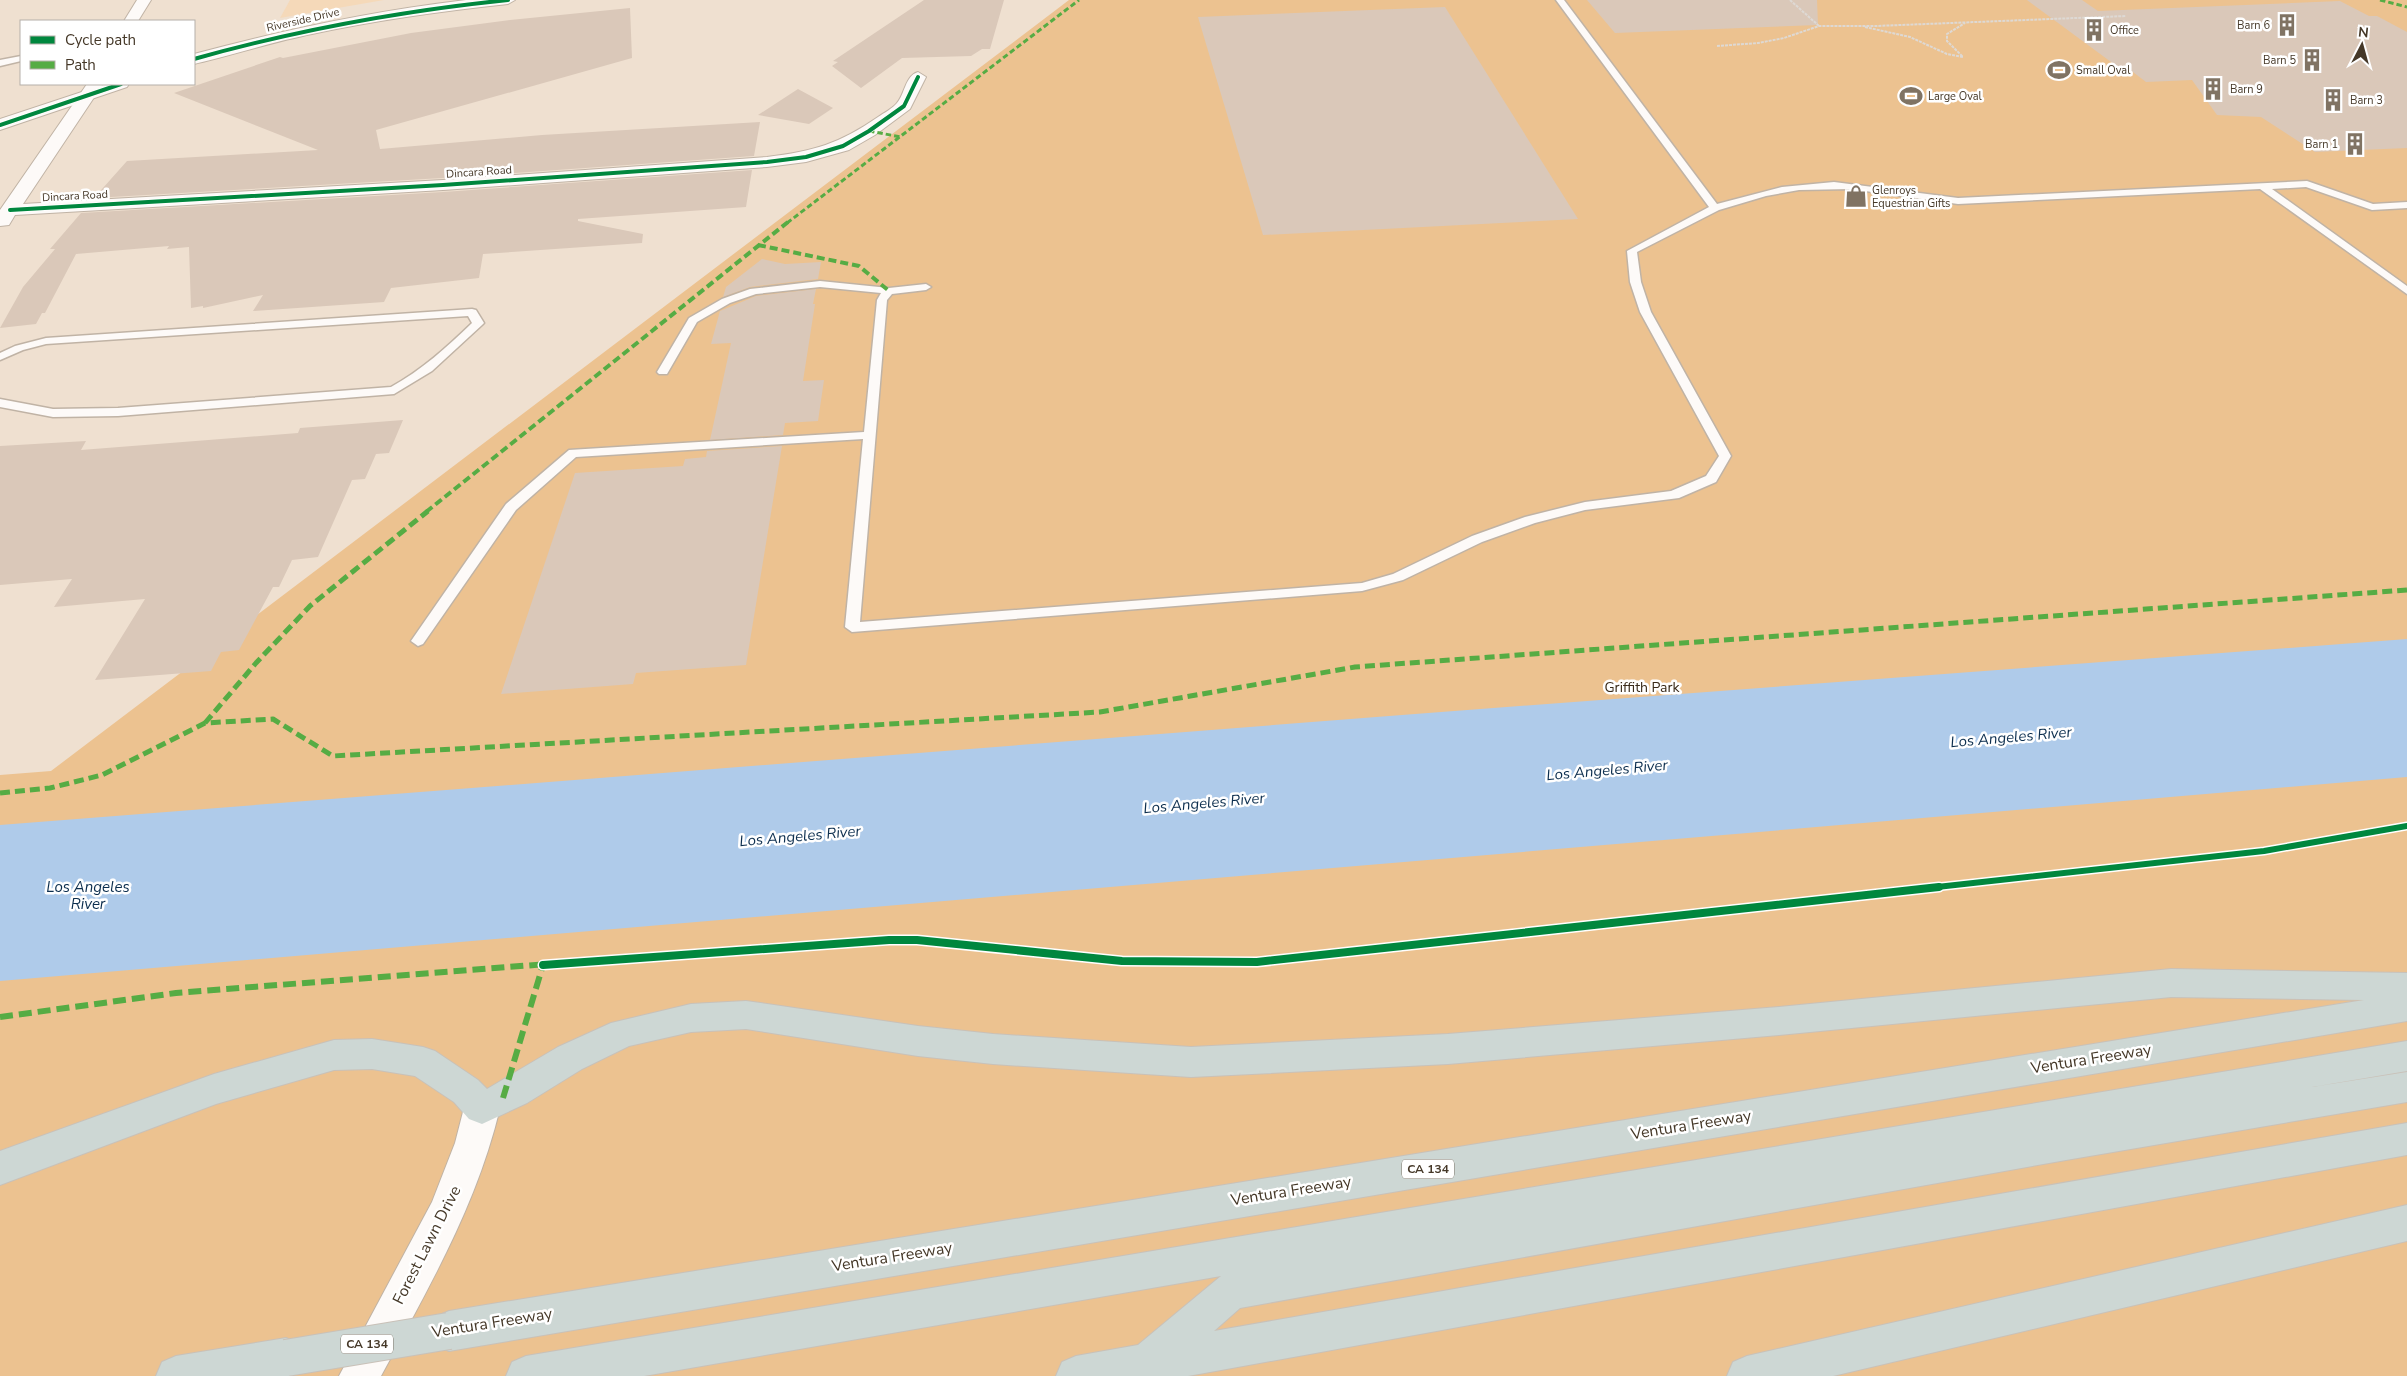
<svg xmlns="http://www.w3.org/2000/svg" width="2407" height="1376" font-family="'Nunito Sans',sans-serif">
  <style>
    .built { fill: #f5d9b9 }
    .green { fill: #ecc290 }
    .water { fill: #afcbea }
    .building { fill: #dac8b9 }
    .lines { fill: none; stroke-linecap: round; stroke-linejoin: round }
    .lane-casing { stroke: #c0b3a5; stroke-width: 3 }
    .street-casing { stroke: #c0b3a5; stroke-width: 2 }
    .secondary-casing { stroke: #c0b3a5; stroke-width: 2 }
    .highway-casing { stroke: #c9c1b8; stroke-width: 2 }
    .path { stroke: #ded9d4; stroke-width: 2; stroke-dasharray: 3 1; stroke-linecap: butt }
    .lane { fill: #fdfaf8; fill-rule: evenodd }
    .street { fill: #fdfaf8; fill-rule: evenodd }
    .secondary { fill: #fdfaf8; fill-rule: evenodd }
    .highway { fill: #cdd7d4; fill-rule: evenodd }
    .highway-bridge-casing { stroke: #c9c1b8; stroke-width: 38; stroke-linecap: butt }
    .highway-bridge { stroke: #cdd7d4; stroke-width: 36 }
    .quiet-far3 { stroke: #56ac44; stroke-width: 3; stroke-dasharray: 5.5 3; stroke-linecap: butt }
    .quiet-far2 { stroke: #56ac44; stroke-width: 4; stroke-dasharray: 8 4; stroke-linecap: butt }
    .quiet-far1 { stroke: #56ac44; stroke-width: 5; stroke-dasharray: 10 5; stroke-linecap: butt }
    .quiet { stroke: #56ac44; stroke-width: 6; stroke-dasharray: 13 6; stroke-linecap: butt }
    .cycleway-far2-casing { stroke: #fff; stroke-width: 5.5 }
    .cycleway-far1-casing { stroke: #fff; stroke-width: 9 }
    .cycleway-casing { stroke: #fff; stroke-width: 11 }
    .cycleway-far2 { stroke: #00873e; stroke-width: 4 }
    .cycleway-far1 { stroke: #00873e; stroke-width: 6 }
    .cycleway { stroke: #00873e; stroke-width: 8 }
    .labels { text-anchor: middle; dominant-baseline: central; stroke-width: 5; stroke-linejoin: round; paint-order: stroke }
    .far-street-label { font-size: 11px; fill: #453828; stroke: #fff }
    .far-poi-label { font-size: 11px; fill: #453828; stroke: #fff; text-anchor: start }
    .shield { fill: #fff; stroke: #7d7468; stroke-width: 1 }
    .shield-label { font-size: 12px; font-weight: bold; fill: #453828 }
    .park-label { font-size: 14px; fill: #3a2b1a; stroke: #fff }
    .water-label { font-size: 15px; font-style: italic; fill: #0c2e4e; stroke: #fff }
    .near-street-label { font-size: 16px; fill: #453828; stroke: #fff }
  </style>
  <rect width="100%" height="100%" fill="#efe0d0"/>
  <polygon class="built" points="290,0 384,0 280,18"/>
  <polygon class="green" points="1069,0 2407,0 2407,1376 0,1376 0,775 51,771"/>
  <polygon class="water" points="2407,639 2407,777 0,981 0,825 1402,715"/>
  <g class="building">
    <polygon points="924,0 1004,0 990,49 982,49 971,56 902,58 861,88 832,66 838,62 833,61"/>
    <polygon points="1587,0 1817,0 1818,25 1615,33"/>
    <polygon points="2027,0 2082,0 2098,11 2340,1 2369,16 2377,16 2407,32 2407,148 2315,152 2261,117 2217,115 2192,80 2146,82 2133,72 2126,73"/>
    <polygon points="1445,7 1578,219 1263,235 1198,17"/>
    <polygon points="630,8 632,58 376,130 380,149 542,135 760,122 754,156 443,178 94,198 127,161 318,150 174,93 280,57 283,58 411,33 510,20"/>
    <polygon points="798,89 833,108 809,124 758,115"/>
    <polygon points="752,170 746,207 578,219 578,221 643,234 642,243 483,254 479,278 391,288 384,302 253,311 263,295 203,308 203,306 191,308 189,247 167,249 169,246 76,254 45,313 42,313 36,324 0,328 23,287 55,249 50,249 81,213 443,192"/>
    <polygon points="762,259 785,264 821,262 818,279 750,287 723,297 726,287"/>
    <polygon points="816,289 813,304 815,304 803,381 824,380 818,421 785,423 783,435 710,440 731,343 711,344 720,311 756,296"/>
    <polygon points="403,420 389,453 376,454 365,479 352,480 318,557 292,560 279,587 273,587 239,650 221,652 211,671 95,680 145,599 54,607 72,579 0,585 0,446 86,441 81,450 298,433 300,428"/>
    <polygon points="782,446 746,665 636,673 633,684 501,694 575,473 683,466 685,459 706,457 707,451"/>
  </g>
  <g class="lines">
    <defs>
      <g id="lane">
        <polygon points="1556,0 1564,0 1717,204 1782,187 1834,182 1958,198 2307,181 2373,204 2407,202 2407,208 2372,210 2306,187 2272,189 2407,286 2407,294 2260,189 1958,204 1851,189 1799,190 1766,196 1719,210 1637,252 1641,282 1651,312 1731,456 1716,482 1679,498 1585,510 1535,523 1482,542 1403,580 1362,591 852,632 845,627 863,439 576,457 516,510 423,644 418,646 411,641 506,504 569,450 864,432 877,300 881,293 820,287 756,294 730,303 697,322 667,374 659,374 657,372 689,318 722,299 750,289 820,281 889,288 926,284 931,287 926,290 892,294 887,300 860,622 1362,583 1393,574 1472,536 1525,517 1585,502 1671,491 1706,476 1719,456 1640,312 1630,282 1627,251 1709,207"/>
        <polygon points="21,56 21,61 0,66 0,60"/>
        <path d="M472,309L476,310L484,323L482,325L432,371L394,394L118,416L53,417L0,407V399L53,409L118,408L391,387C422,370 447,347 472,323L468,316L46,344L23,350L0,360V353L15,346L46,338Z"/>
      </g>
      <g id="street">
        <polygon points="137,0 151,0 138,21 124,21"/>
        <path d="M918,72L926,77L910,109L875,135L849,150L806,162L767,167L443,190L15,215L9,225L0,226V210L87,84H103L23,204L443,180L767,157C814,151 839,144 878,117C884,113 893,108 897,103C905,94 905,76 918,72Z"/>
      </g>
      <g id="secondary">
        <path d="M466,0H515L508,4C442,11 377,20 312,34C272,42 233,55 194,64V54C283,30 373,11 466,0Z"/>
        <polygon points="106,84 129,84 127,87 0,130 0,119"/>
        <path d="M482,1092L495,1097L500,1108C477,1205 428,1289 381,1376H339L432,1202L455,1143L464,1108L469,1097Z"/>
      </g>
      <g id="highway">
        <polygon points="2171,969 2407,973 2407,1021 449,1351 435,1345 429,1331 435,1317 449,1311 2364,1000 2171,997 1779,1035 1448,1064 1191,1077 993,1064 918,1056 746,1029 691,1032 629,1046 582,1069 527,1103 482,1124 469,1119 454,1102 415,1076 372,1069 334,1070 216,1104 0,1185 0,1151 214,1074 334,1040 372,1039 423,1047 435,1051 478,1080 487,1089 558,1047 611,1023 691,1004 746,1001 918,1026 993,1034 1191,1047 1448,1034 1779,1007"/>
        <polygon points="2407,1041 2407,1071 2312,1087 2407,1072 2407,1102 2066,1160 1240,1308 1214,1331 2407,1123 2407,1155 1188,1376 1056,1376 1062,1362 1076,1356 1138,1345 1221,1276 644,1376 506,1376 512,1362 526,1356"/>
        <polygon points="2407,1205 2407,1241 1833,1376 1727,1376 1733,1362 1747,1356"/>
        <polygon points="286,1338 300,1344 306,1358 300,1372 291,1376 156,1376 162,1362 176,1356"/>
      </g>
    </defs>
    <use href="#lane" class="lane-casing"/>
    <use href="#street" class="street-casing"/>
    <use href="#secondary" class="secondary-casing"/>
    <use href="#highway" class="highway-casing"/>
    <g class="path">
      <polyline points="1790,0 1819,26"/>
      <polyline points="1865,27 1910,37 1947,54 1963,57 1947,41 1947,34 1965,23"/>
      <polyline points="1717,46 1758,43 1784,38 1819,26 1876,26 2126,16"/>
    </g>
    <use href="#lane" class="lane"/>
    <use href="#street" class="street"/>
    <use href="#secondary" class="secondary"/>
    <use href="#highway" class="highway"/>
    <defs>
      <polyline id="highway-bridge" points="286,1358 449,1331"/>
    </defs>
    <use href="#highway-bridge" class="highway-bridge-casing"/>
    <use href="#highway-bridge" class="highway-bridge"/>
    <g class="quiet-far3">
      <polyline points="2380,0 2407,7"/>
      <polyline points="869,131 901,137"/>
      <polyline points="787,223 1079,0"/>
    </g>
    <g class="quiet-far2">
      <polyline points="758,245 859,266 889,291"/>
      <polyline points="426,512 788,222"/>
    </g>
    <g class="quiet-far1">
      <polyline points="205,723 256,663 310,606 428,511"/>
      <polyline points="0,793 50,788 102,775 205,723 273,719 333,756 1100,712 1355,667 2407,590"/>
    </g>
    <g class="quiet">
      <polyline points="0,1017 176,993 547,964"/>
      <polyline points="503,1098 543,965"/>
    </g>
    <defs>
      <g id="cycleway-far2">
        <path d="M194,59C297,30 401,11 508,0"/>
        <polyline points="0,125 121,84"/>
        <polyline points="10,210 443,185 767,162 806,157 843,146 869,131 904,106 918,77"/>
      </g>
      <polyline id="cycleway-far1" points="1928,888 2264,851 2407,826"/>
      <polyline id="cycleway" points="543,965 889,940 917,940 1122,961 1257,962 1939,887"/>
    </defs>
    <use href="#cycleway-far2" class="cycleway-far2-casing"/>
    <use href="#cycleway-far1" class="cycleway-far1-casing"/>
    <use href="#cycleway" class="cycleway-casing"/>
    <use href="#cycleway-far2" class="cycleway-far2"/>
    <use href="#cycleway-far1" class="cycleway-far1"/>
    <use href="#cycleway" class="cycleway"/>
  </g>
  <defs>
    <symbol id="building-bare" viewBox="-9 -9 18 18"><path d="M-4-6H4V6H1V3H-1V6H-4ZM-2.5-4.3h1.7v1.8h-1.7ZM.8-4.3h1.7v1.8H.8ZM-2.5-1h1.7V.8h-1.7ZM.8-1h1.7V.8H.8Z" fill="#807363" stroke="#fff" stroke-width="2.5" paint-order="stroke"/></symbol>
    <symbol id="stadium-bare" viewBox="-9 -9 18 18"><path d="M0-5a6.5 5 0 1 0 0 10a6.5 5 0 1 0 0-10ZM-3.5-1.8h7v3.6h-7Z" fill="#807363" stroke="#fff" stroke-width="2.5" paint-order="stroke"/></symbol>
    <symbol id="shop-bare" viewBox="-9 -9 18 18"><path d="M-5-2.5h2.3a2.7 3.5 0 0 1 5.4 0H5L5.5 6h-11ZM-1.5-2.5h3a1.5 2.3 0 0 0-3 0Z" fill="#807363" stroke="#fff" stroke-width="2.5" paint-order="stroke"/></symbol>
  </defs>
  <g fill-rule="evenodd">
    <use href="#building-bare" x="2271" y="9" width="32" height="32"/>
    <use href="#building-bare" x="2078" y="14" width="32" height="32"/>
    <use href="#building-bare" x="2296" y="44" width="32" height="32"/>
    <use href="#stadium-bare" x="2043" y="54" width="32" height="32"/>
    <use href="#building-bare" x="2197" y="73" width="32" height="32"/>
    <use href="#stadium-bare" x="1895" y="80" width="32" height="32"/>
    <use href="#building-bare" x="2317" y="84" width="32" height="32"/>
    <use href="#building-bare" x="2339" y="128" width="32" height="32"/>
    <use href="#shop-bare" x="1840" y="180" width="32" height="32"/>
  </g>
  <g class="labels">
    <g class="far-street-label">
      <text transform="translate(303 20) rotate(-13)">Riverside Drive</text>
      <text transform="translate(479 172) rotate(-4)">Dincara Road</text>
      <text transform="translate(75 196) rotate(-3)">Dincara Road</text>
    </g>
    <g class="far-poi-label">
      <text x="2270" y="25" text-anchor="end">Barn 6</text>
      <text x="2110" y="30">Office</text>
      <text x="2296" y="60" text-anchor="end">Barn 5</text>
      <text x="2076" y="70">Small Oval</text>
      <text x="2230" y="89">Barn 9</text>
      <text x="1928" y="96">Large Oval</text>
      <text x="2350" y="100">Barn 3</text>
      <text x="2338" y="144" text-anchor="end">Barn 1</text>
      <text x="1872" y="190">Glenroys<tspan x="1872" dy="13">Equestrian Gifts</tspan></text>
    </g>
    <g class="shield">
      <rect x="1402" y="1159.5" width="52" height="19" rx="4"/>
      <rect x="341" y="1334.5" width="52" height="19" rx="4"/>
    </g>
    <g class="shield-label">
      <text x="1428" y="1169">CA 134</text>
      <text x="367" y="1344">CA 134</text>
    </g>
    <g class="park-label">
      <text x="1642" y="687">Griffith Park</text>
    </g>
    <g class="water-label">
      <text transform="translate(2011 737) rotate(-5)">Los Angeles River</text>
      <text transform="translate(1607 770) rotate(-5)">Los Angeles River</text>
      <text transform="translate(1204 803) rotate(-5)">Los Angeles River</text>
      <text transform="translate(800 836) rotate(-5)">Los Angeles River</text>
      <text x="88" y="887">Los Angeles<tspan x="88" dy="17">River</tspan></text>
    </g>
    <g class="near-street-label">
      <text transform="translate(2091 1059) rotate(-9)">Ventura Freeway</text>
      <text transform="translate(1691 1125) rotate(-9)">Ventura Freeway</text>
      <text transform="translate(1291 1191) rotate(-9)">Ventura Freeway</text>
      <text transform="translate(427 1245) rotate(-63)">Forest Lawn Drive</text>
      <text transform="translate(892 1257) rotate(-9)">Ventura Freeway</text>
      <text transform="translate(492 1323) rotate(-9)">Ventura Freeway</text>
    </g>
  </g>
  <rect x="20" y="20" width="175" height="65" fill="#ffffff" stroke="#b5afa9"/>
  <rect x="30" y="36" width="25" height="8" fill="#00873e" stroke="#b5afa9"/>
  <text x="65" y="45" font-size="15" fill="#453828">Cycle path</text>
  <rect x="30" y="61" width="25" height="8" fill="#56ac44" stroke="#b5afa9"/>
  <text x="65" y="70" font-size="15" fill="#453828">Path</text>
  <g transform="translate(2362 45) rotate(6)" stroke="#ffffff" stroke-width="4" paint-order="stroke">
  <path d="M0-4L9 19L0 12L-9 19Z" fill="#453828"/>
  <text y="-8" font-size="14" font-weight="bold" text-anchor="middle" fill="#453828">N</text>
  </g>
</svg>
